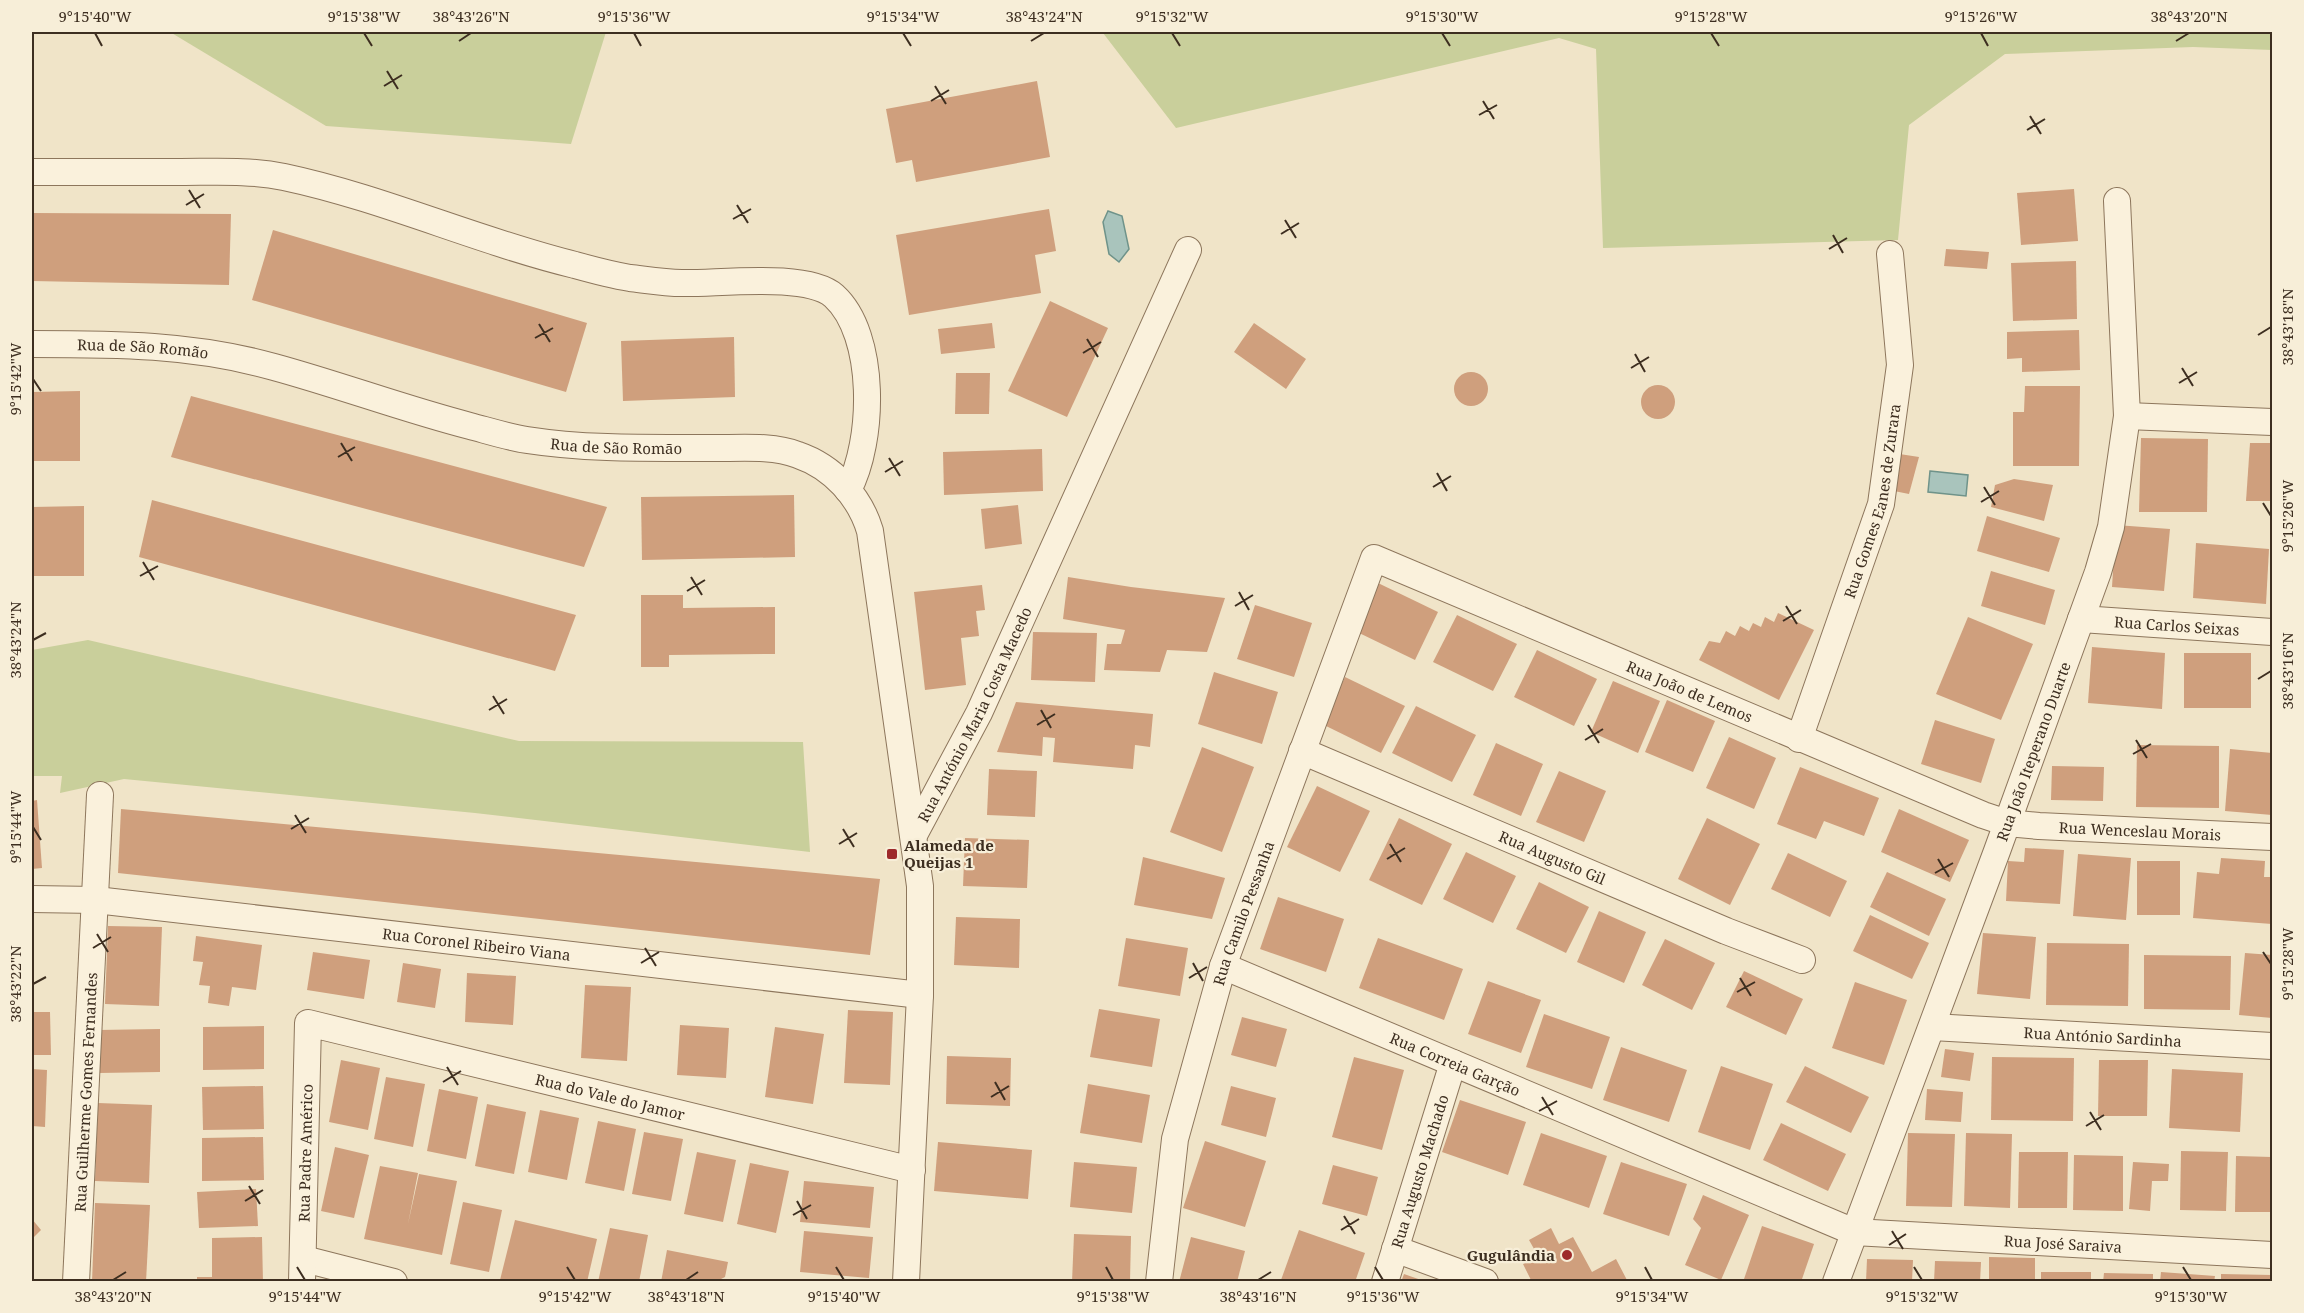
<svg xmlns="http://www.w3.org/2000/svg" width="2304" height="1313" font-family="'Noto Serif',serif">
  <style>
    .green { fill: #c9cf9b }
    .water { fill: #a9c4bc; stroke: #6f938a; stroke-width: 1.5 }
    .building { fill: #cf9f7d }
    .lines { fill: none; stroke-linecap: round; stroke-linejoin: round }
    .street-casing { stroke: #8d765c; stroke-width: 28 }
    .street { stroke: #faf1dc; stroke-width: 26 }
    .ticks { fill: none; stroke: #3d2e20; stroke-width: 2 }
    .poi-dot { fill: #9e2a2b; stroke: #f7eed8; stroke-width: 2 }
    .labels { text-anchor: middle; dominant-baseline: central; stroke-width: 4.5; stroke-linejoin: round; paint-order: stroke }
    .street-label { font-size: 15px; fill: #3d2e20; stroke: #f7eed8 }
    .poi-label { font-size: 15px; font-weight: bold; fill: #3d2e20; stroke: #f7eed8; text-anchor: start }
    .neatline { fill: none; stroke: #3d2e20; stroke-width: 2 }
    .ticks-label { font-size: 15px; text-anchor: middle; fill: #3d2e20 }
  </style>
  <rect width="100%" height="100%" fill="#f0e4c8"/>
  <g class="green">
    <polygon points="170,32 606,32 571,144 326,126"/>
    <polygon points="1092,32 2272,32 2272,50 2193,47 2005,54 1909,125 1898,240 1603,248 1596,49 1559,38 1176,128 1103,33"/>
    <polygon points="88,640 519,741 803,742 810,852 475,813 124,779 60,793 62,776 32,776 32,650"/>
  </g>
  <g class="water">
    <polygon points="1108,211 1122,216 1129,249 1119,262 1109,254 1103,222"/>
    <polygon points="1930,471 1968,475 1966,496 1928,492"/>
  </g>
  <g class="building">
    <polygon points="1037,81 1050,157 916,182 912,160 896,163 886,109"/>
    <polygon points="2074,189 2078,241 2021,245 2017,193"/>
    <polygon points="1049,209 1056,251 1035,255 1041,293 909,315 896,235"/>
    <polygon points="32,213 231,214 229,285 32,281"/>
    <polygon points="273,230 587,323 566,392 252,300"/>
    <polygon points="1946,249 1989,252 1987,269 1944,266"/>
    <polygon points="2076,261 2077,319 2013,321 2011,263"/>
    <polygon points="1050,301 1108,328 1067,417 1008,391"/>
    <polygon points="992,323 995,348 941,354 938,329"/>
    <polygon points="1254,323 1306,359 1286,389 1234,352"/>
    <polygon points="2079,330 2080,370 2022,372 2022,358 2007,359 2007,332"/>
    <polygon points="734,337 735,397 623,401 621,341"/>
    <circle cx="1471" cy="389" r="17"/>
    <polygon points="956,373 990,373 989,414 955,414"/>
    <circle cx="1658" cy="402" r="17"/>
    <polygon points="2025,386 2080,386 2079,466 2013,466 2013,412 2024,412"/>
    <polygon points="80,391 80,461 32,461 32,392"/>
    <polygon points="191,396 607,507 584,567 171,457"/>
    <polygon points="2141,438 2208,439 2207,512 2139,512"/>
    <polygon points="2250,443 2272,443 2272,501 2246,501"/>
    <polygon points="1042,449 1043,491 944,495 943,452"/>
    <polygon points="1893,453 1919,457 1909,494 1884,489"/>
    <polygon points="2014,479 2053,485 2044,521 1991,507 1995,485"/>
    <polygon points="794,495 795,557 642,560 641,497"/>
    <polygon points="152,500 576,615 555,671 139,557"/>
    <polygon points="1018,505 1022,544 985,549 981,509"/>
    <polygon points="84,506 84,576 32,576 32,507"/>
    <polygon points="1987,516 2060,538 2049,572 1977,551"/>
    <polygon points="2116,525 2170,529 2164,591 2112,587"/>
    <polygon points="2196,543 2269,549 2266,604 2193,598"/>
    <polygon points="1991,571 2055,590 2045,625 1981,606"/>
    <polygon points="1068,577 1131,587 1225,598 1207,652 1167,650 1160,672 1104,670 1107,644 1121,644 1125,630 1063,619"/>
    <polygon points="1378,583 1438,612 1415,660 1355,631"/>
    <polygon points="982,585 985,610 976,611 979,636 961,638 966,685 925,690 914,592"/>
    <polygon points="641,595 683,595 683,608 775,607 775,654 669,655 669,667 641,667"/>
    <polygon points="1255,605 1312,623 1294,677 1237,659"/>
    <polygon points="1778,613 1814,630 1779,700 1699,660 1709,641 1720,643 1726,631 1735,636 1740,626 1749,631 1753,623 1761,627 1765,617 1774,622"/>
    <polygon points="1457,615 1517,644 1493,691 1433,662"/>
    <polygon points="1968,617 2033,644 2001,720 1936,694"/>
    <polygon points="1033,632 1097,633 1095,682 1031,680"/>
    <polygon points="2092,647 2165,653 2162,709 2088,703"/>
    <polygon points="1537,650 1597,679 1574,726 1514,697"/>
    <rect x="2184" y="653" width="67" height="55"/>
    <polygon points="1214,672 1278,692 1262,744 1198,724"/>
    <polygon points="1345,677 1405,706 1381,753 1322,724"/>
    <polygon points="1613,681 1660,701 1638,753 1591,732"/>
    <polygon points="1667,700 1715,721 1693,772 1645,752"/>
    <polygon points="1016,702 1153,714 1150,747 1135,745 1133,769 1053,762 1055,738 1043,737 1042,756 997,752"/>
    <polygon points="1416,706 1476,735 1452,782 1392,753"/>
    <polygon points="1935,720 1995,739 1981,783 1921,764"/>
    <polygon points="1729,737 1776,758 1754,809 1706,788"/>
    <polygon points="1496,743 1543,764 1521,816 1473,795"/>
    <polygon points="2137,745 2219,746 2219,808 2136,807"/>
    <polygon points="1202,747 1254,767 1222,852 1170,832"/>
    <polygon points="2230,749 2272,753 2272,815 2225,811"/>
    <polygon points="2052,766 2104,767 2103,801 2051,800"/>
    <polygon points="1800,767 1879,798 1864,836 1824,821 1816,839 1777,824"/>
    <polygon points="989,769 1037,771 1035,817 987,815"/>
    <polygon points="1559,771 1606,791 1584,842 1536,822"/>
    <polygon points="1317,786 1370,811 1340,872 1287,847"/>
    <polygon points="37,800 42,868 32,869 32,801"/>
    <polygon points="121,809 880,879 870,955 118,873"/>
    <polygon points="1899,809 1969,840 1950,882 1881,852"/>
    <polygon points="1399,818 1452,844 1422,905 1369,880"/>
    <polygon points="1707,818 1760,844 1730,905 1678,879"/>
    <polygon points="965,838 1029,840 1027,888 963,886"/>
    <polygon points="2025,848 2064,850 2060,904 2006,901 2008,861 2024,862"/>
    <polygon points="1466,852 1516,876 1493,923 1443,899"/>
    <polygon points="1788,853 1847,881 1830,917 1771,889"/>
    <polygon points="2078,854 2131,858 2126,920 2073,916"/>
    <polygon points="1143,857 1225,878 1212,919 1134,905"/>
    <polygon points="2221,858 2265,861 2264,877 2272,877 2272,924 2193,918 2197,872 2219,874"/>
    <rect x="2137" y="861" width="43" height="54"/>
    <polygon points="1887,872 1946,899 1929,936 1870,907"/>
    <polygon points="1539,882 1589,907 1566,953 1516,929"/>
    <polygon points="1278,897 1344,919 1326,972 1260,949"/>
    <polygon points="1599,911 1646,932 1624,983 1577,962"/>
    <polygon points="1870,915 1929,943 1912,979 1853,951"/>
    <polygon points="956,917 1020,919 1019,968 954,965"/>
    <polygon points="108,926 162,927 159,1006 105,1004"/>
    <polygon points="1983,933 2036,937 2030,999 1977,994"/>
    <polygon points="196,936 262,945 256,990 232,987 229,1006 208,1003 210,986 199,985 203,962 193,961"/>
    <polygon points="1126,938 1188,948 1180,996 1118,986"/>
    <polygon points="1378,938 1463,969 1444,1020 1359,988"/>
    <polygon points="1665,939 1715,963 1692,1010 1642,985"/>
    <polygon points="2047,943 2129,944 2128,1006 2046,1005"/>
    <polygon points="313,952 370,960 364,999 307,990"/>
    <polygon points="2245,953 2272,955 2272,1018 2239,1015"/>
    <polygon points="2144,955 2231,956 2230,1010 2144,1009"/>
    <polygon points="403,963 441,969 435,1008 397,1002"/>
    <polygon points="1744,971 1803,999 1786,1035 1726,1007"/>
    <polygon points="467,973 516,976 513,1025 465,1022"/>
    <polygon points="1488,981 1541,1000 1521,1053 1468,1034"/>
    <polygon points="1855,982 1907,1000 1884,1065 1832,1048"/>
    <polygon points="585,985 631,987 627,1061 581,1058"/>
    <polygon points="1099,1009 1160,1019 1152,1067 1090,1057"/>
    <polygon points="848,1010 893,1012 890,1085 844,1083"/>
    <polygon points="32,1012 50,1012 51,1055 32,1055"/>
    <polygon points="1544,1014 1610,1037 1592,1089 1526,1067"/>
    <polygon points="1242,1017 1287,1029 1276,1067 1231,1055"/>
    <polygon points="680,1025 729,1028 726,1078 677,1075"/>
    <polygon points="264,1026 264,1069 203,1070 203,1027"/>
    <polygon points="775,1027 824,1034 813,1104 765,1097"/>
    <polygon points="160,1029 160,1072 99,1073 98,1030"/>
    <polygon points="1621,1047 1687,1070 1669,1122 1603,1100"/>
    <polygon points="1945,1049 1974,1053 1970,1081 1941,1077"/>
    <polygon points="947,1056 1011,1058 1010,1106 946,1104"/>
    <polygon points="1354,1057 1404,1070 1382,1150 1332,1137"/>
    <polygon points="1992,1057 2074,1058 2073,1121 1991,1120"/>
    <polygon points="341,1060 380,1068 368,1130 329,1122"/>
    <polygon points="2099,1060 2148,1060 2147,1116 2098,1116"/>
    <polygon points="1721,1066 1773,1084 1750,1150 1698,1132"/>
    <polygon points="1805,1066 1869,1097 1851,1133 1786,1102"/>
    <polygon points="32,1069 47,1070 45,1127 32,1126"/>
    <polygon points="2172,1069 2243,1073 2240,1132 2169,1128"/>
    <polygon points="386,1077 425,1084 413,1147 374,1139"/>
    <polygon points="1088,1084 1150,1095 1142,1143 1080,1133"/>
    <polygon points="263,1086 264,1129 203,1130 202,1087"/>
    <polygon points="1231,1086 1276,1098 1266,1137 1221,1125"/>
    <polygon points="439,1089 478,1097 466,1159 427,1151"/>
    <polygon points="1927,1089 1963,1092 1961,1122 1925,1120"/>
    <polygon points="1460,1100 1526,1122 1508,1175 1442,1152"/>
    <polygon points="98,1103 152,1105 149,1183 95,1181"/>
    <polygon points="487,1104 526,1112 514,1174 475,1166"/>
    <polygon points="540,1110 579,1118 567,1180 528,1172"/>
    <polygon points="598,1121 636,1129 624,1191 585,1183"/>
    <polygon points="1781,1123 1846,1154 1828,1191 1763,1160"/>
    <polygon points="644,1132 683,1139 671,1201 632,1194"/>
    <polygon points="1541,1133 1607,1156 1589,1208 1523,1185"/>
    <polygon points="1908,1133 1955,1134 1952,1207 1906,1206"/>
    <polygon points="1966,1133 2012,1134 2010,1208 1964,1206"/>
    <polygon points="263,1137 264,1180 202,1181 202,1138"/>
    <polygon points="1205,1141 1266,1161 1245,1227 1183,1208"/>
    <polygon points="938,1142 1032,1150 1028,1199 934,1191"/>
    <polygon points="335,1147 369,1155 354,1218 321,1211"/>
    <polygon points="2181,1151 2228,1152 2226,1211 2180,1210"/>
    <polygon points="697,1152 736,1160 723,1222 684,1214"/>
    <polygon points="2019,1152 2068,1152 2067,1208 2018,1208"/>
    <polygon points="2074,1155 2123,1156 2123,1211 2073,1210"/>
    <polygon points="2236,1156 2272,1157 2272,1212 2235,1212"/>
    <polygon points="1074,1162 1137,1167 1132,1213 1070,1207"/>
    <polygon points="1621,1162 1687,1184 1669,1236 1603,1214"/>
    <polygon points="2133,1162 2169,1164 2168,1181 2152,1181 2150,1211 2129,1209"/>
    <polygon points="750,1163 789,1171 776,1233 737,1224"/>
    <polygon points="1333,1165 1378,1177 1367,1216 1322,1204"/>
    <polygon points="380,1166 418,1173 408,1224 419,1174 457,1181 442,1255 364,1239"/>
    <polygon points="804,1181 874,1187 870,1228 800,1222"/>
    <polygon points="256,1189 258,1226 199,1228 197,1192"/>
    <polygon points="1703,1195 1749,1215 1721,1280 1685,1265 1701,1228 1693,1219"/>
    <polygon points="463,1202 502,1210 489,1272 450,1264"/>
    <polygon points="95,1203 150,1205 146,1282 92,1282"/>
    <polygon points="32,1219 41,1230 32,1239"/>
    <polygon points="515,1220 597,1239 587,1282 500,1280"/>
    <polygon points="1762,1226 1814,1244 1801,1282 1743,1282"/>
    <polygon points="610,1228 648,1235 639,1282 598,1282"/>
    <polygon points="1551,1228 1559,1244 1573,1237 1592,1272 1616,1259 1628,1282 1532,1282 1523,1264 1538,1256 1529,1240"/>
    <polygon points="1299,1230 1365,1253 1355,1282 1281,1280"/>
    <polygon points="804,1231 873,1237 869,1278 800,1272"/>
    <polygon points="1074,1234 1131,1236 1130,1282 1072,1282"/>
    <polygon points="262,1237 263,1282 197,1282 197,1277 212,1277 212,1238"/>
    <polygon points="1191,1237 1245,1251 1237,1282 1179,1282"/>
    <polygon points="667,1250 728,1262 725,1277 715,1282 661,1282"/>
    <polygon points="1989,1257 2035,1258 2035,1282 1989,1282"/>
    <polygon points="1867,1259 1913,1260 1912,1282 1866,1282"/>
    <polygon points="1935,1261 1981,1262 1980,1282 1934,1282"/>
    <rect x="2041" y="1272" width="50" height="10"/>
    <polygon points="2161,1272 2215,1276 2214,1282 2160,1282"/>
    <polygon points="2104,1273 2153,1274 2153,1282 2103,1282"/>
    <polygon points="1404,1274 1424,1281 1424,1282 1401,1282"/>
    <polygon points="2221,1274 2272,1275 2272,1282 2221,1282"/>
  </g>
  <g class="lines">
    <defs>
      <g id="street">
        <path d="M32,172C81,172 131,172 181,172C216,172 250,170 284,177C383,198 477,241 575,265C593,270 612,275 630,278C647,280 665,283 682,283C717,284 807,272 834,296C877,335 874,442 848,490"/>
        <path id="s1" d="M32,344C115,344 193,344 274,367C340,385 404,409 470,426C489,431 508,437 527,440C585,449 645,448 704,448C733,449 770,444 798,455C833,467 860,497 870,531L920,886V995L906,1282"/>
        <polyline points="2127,416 2272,422"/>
        <path id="s2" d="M2081,619L2272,632"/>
        <path id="s3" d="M1799,739L1881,504L1900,365L1890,254"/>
        <path id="s4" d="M1302,751L1726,931L1802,960"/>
        <path id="s5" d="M914,835L979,713L1188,250"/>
        <path id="s6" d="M32,899L96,900L920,995"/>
        <path id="s7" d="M1223,966L1854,1232L2272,1255"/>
        <path id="s8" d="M1932,1027L2272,1046"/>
        <polyline points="1395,1249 1485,1282"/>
        <polyline points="304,1259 394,1282"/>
        <path id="s9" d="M76,1282L100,795"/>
        <path id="s10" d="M302,1282L308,1023L912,1170"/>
        <path id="s11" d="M1159,1282L1175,1139L1223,966L1374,558L1983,815L2007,823L2039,826L2272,837"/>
        <path id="s12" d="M1385,1282L1453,1063"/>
        <path id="s13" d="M1836,1282L1997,851L2098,572L2111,527L2127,416L2117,201"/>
      </g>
    </defs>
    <use href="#street" class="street-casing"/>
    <use href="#street" class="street"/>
  </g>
  <path class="ticks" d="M95,33L102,46M364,33L372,46M634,33L641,46M903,33L911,46M1172,33L1180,46M1442,33L1450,46M1711,33L1719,46M1981,33L1988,46M459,41L471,33M1031,41L1044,33M2176,41L2189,33M387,71L398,89M384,86L402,75M935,86L946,104M931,101L949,90M1483,101L1494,119M1479,115L1497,105M2030,116L2041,134M2027,130L2045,119M189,190L200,208M186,205L204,194M737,205L748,223M733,219L751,209M1285,220L1296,238M1281,234L1299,223M1833,235L1843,253M1829,249L1847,238M539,324L550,342M2258,335L2271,327M535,338L553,328M1087,339L1098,357M1083,353L1101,342M1635,354L1645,372M1631,368L1649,357M2182,368L2193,386M33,379L41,391M2179,383L2197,372M341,443L352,461M338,457L355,447M889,458L900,476M885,472L903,461M1437,473L1447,491M1433,487L1451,476M1984,487L1995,505M1981,502L1999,491M2263,503L2271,516M143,562L154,580M140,576L158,566M691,577L702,595M687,591L705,580M1239,592L1249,610M1235,606L1253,595M1786,606L1797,624M1783,621L1801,610M33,640L46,633M2258,679L2271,671M493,696L504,714M489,710L507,699M1041,710L1051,728M1037,725L1055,714M1588,725L1599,743M1585,740L1603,729M2136,740L2147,758M2133,754L2151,744M295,815L306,833M33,827L41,840M291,829L309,818M843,829L854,847M839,844L857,833M1390,844L1401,862M1387,859L1405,848M1938,859L1949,877M1935,873L1953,863M97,934L108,952M93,948L111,937M645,948L656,966M2263,952L2271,964M641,963L659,952M1193,963L1203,981M1189,978L1207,967M1740,978L1751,996M33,984L46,977M1737,992L1755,982M447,1067L458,1085M443,1082L461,1071M995,1082L1005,1100M991,1097L1009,1086M1542,1097L1553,1115M1539,1111L1557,1101M2090,1112L2101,1130M2086,1126L2104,1115M249,1186L260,1204M245,1201L263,1190M797,1201L807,1219M793,1215L811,1205M1344,1216L1355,1234M1341,1230L1359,1219M1892,1231L1903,1249M1889,1245L1906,1234M297,1267L305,1280M567,1267L575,1280M836,1267L844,1280M1106,1267L1113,1280M1375,1267L1383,1280M1645,1267L1652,1280M1914,1267L1922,1280M2183,1267L2191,1280M113,1280L126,1272M686,1280L698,1272M1258,1280L1271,1272"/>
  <g class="poi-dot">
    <rect x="886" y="848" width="12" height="12" rx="3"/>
    <circle cx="1567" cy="1255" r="6"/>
  </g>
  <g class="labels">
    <g class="street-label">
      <text stroke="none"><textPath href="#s1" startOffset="111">Rua de São Romão</textPath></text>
      <text stroke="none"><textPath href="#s1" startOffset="597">Rua de São Romão</textPath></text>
      <text stroke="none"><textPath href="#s3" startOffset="250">Rua Gomes Eanes de Zurara</textPath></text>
      <text stroke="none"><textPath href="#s2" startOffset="96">Rua Carlos Seixas</textPath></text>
      <text stroke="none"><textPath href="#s11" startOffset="1101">Rua João de Lemos</textPath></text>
      <text stroke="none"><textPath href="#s5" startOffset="135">Rua António Maria Costa Macedo</textPath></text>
      <text stroke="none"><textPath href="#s13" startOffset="566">Rua João Iteperano Duarte</textPath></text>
      <text stroke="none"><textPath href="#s11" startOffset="1578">Rua Wenceslau Morais</textPath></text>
      <text stroke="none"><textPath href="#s4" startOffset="272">Rua Augusto Gil</textPath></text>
      <text stroke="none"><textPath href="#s11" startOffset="380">Rua Camilo Pessanha</textPath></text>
      <text stroke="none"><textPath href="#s6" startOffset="447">Rua Coronel Ribeiro Viana</textPath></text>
      <text stroke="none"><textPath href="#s8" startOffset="171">Rua António Sardinha</textPath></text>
      <text stroke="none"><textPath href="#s7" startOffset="252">Rua Correia Garção</textPath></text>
      <text stroke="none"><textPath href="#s9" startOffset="190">Rua Guilherme Gomes Fernandes</textPath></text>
      <text stroke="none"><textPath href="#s10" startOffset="570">Rua do Vale do Jamor</textPath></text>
      <text stroke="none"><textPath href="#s10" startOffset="129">Rua Padre Américo</textPath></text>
      <text stroke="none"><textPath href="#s12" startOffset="116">Rua Augusto Machado</textPath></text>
      <text stroke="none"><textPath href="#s7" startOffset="894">Rua José Saraiva</textPath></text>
    </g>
    <g class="poi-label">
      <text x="904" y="845">Alameda de<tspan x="904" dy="17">Queijas 1</tspan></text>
      <text x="1555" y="1255" text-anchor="end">Gugulândia</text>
    </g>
  </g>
  <rect width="2304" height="1313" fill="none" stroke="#f7eed8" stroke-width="66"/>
  <rect x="33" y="33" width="2238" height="1247" class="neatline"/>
  <g class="ticks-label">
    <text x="95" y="22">9°15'40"W</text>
    <text x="364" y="22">9°15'38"W</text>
    <text x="471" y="22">38°43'26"N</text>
    <text x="634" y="22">9°15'36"W</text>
    <text x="903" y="22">9°15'34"W</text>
    <text x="1044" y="22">38°43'24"N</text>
    <text x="1172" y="22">9°15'32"W</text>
    <text x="1442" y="22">9°15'30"W</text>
    <text x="1711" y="22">9°15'28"W</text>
    <text x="1981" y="22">9°15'26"W</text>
    <text x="2189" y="22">38°43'20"N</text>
    <text transform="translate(2288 327) rotate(-90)" y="5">38°43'18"N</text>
    <text transform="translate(16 379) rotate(-90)" y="5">9°15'42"W</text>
    <text transform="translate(2288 516) rotate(-90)" y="5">9°15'26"W</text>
    <text transform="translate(16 640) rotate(-90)" y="5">38°43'24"N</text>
    <text transform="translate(2288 671) rotate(-90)" y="5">38°43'16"N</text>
    <text transform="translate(16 827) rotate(-90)" y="5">9°15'44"W</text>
    <text transform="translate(2288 964) rotate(-90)" y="5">9°15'28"W</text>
    <text transform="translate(16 984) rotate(-90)" y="5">38°43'22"N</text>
    <text x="113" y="1302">38°43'20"N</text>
    <text x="305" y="1302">9°15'44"W</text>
    <text x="575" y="1302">9°15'42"W</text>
    <text x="686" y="1302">38°43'18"N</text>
    <text x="844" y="1302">9°15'40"W</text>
    <text x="1113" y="1302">9°15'38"W</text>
    <text x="1258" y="1302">38°43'16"N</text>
    <text x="1383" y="1302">9°15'36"W</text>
    <text x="1652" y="1302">9°15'34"W</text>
    <text x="1922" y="1302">9°15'32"W</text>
    <text x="2191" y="1302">9°15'30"W</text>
  </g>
</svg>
